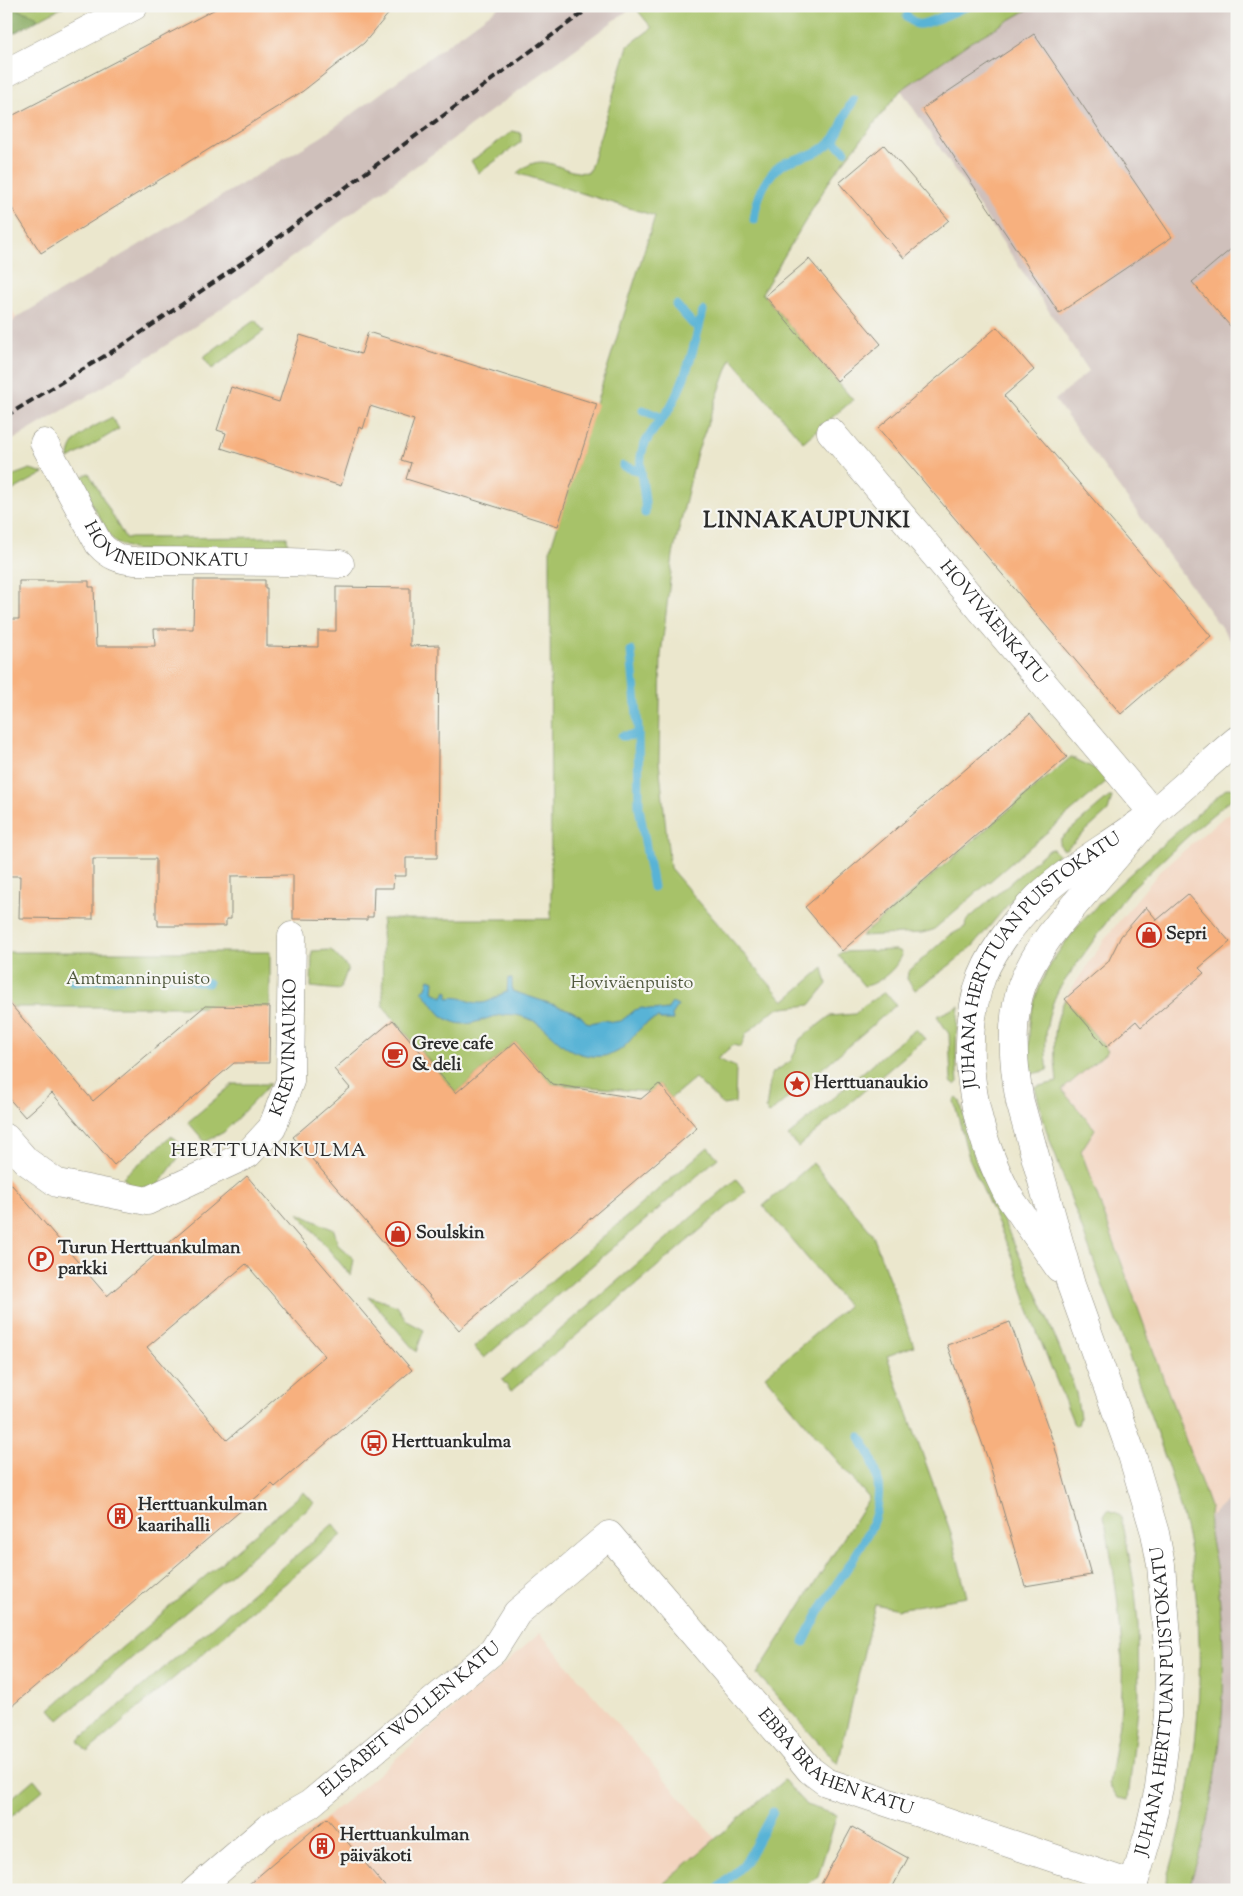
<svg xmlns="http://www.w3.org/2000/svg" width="1243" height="1896" font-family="'Sorts Mill Goudy',serif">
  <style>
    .built { fill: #f3d4bf }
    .industrial { fill: #cfc0bb }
    .green { fill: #a7c269; stroke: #69764a }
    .forest { fill: #85a85d; stroke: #586a44 }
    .water { fill: #59b3d6; stroke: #426f80 }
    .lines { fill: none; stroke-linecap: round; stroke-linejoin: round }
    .stream { stroke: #59b3d6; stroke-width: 9 }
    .building { fill: #f7b07e; fill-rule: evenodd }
    .minor-casing { stroke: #8b897c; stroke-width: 29 }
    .major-casing { stroke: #8b897c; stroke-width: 29 }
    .minor { stroke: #fff; stroke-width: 28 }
    .major { stroke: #fff; stroke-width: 28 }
    .rail { stroke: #2b2b2b; stroke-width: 4; stroke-dasharray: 8 4; stroke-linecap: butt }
    .labels { text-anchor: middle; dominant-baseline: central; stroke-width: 4.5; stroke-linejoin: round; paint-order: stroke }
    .street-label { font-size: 18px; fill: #2b2b2b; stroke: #f6f6f2 }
    .poi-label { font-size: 18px; font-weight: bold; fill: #2b2b2b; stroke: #f6f6f2; text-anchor: start }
    .park-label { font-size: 18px; fill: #50583e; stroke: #f6f6f2 }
    .neighbourhood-label { font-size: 19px; letter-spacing: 1px; fill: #2b2b2b; stroke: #f6f6f2 }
    .district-label { font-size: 22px; font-weight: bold; letter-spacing: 1px; fill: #2b2b2b; stroke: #f6f6f2 }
  </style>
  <rect width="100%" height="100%" fill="#f6f6f2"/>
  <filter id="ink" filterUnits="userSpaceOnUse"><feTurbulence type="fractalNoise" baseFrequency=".02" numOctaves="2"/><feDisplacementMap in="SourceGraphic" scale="10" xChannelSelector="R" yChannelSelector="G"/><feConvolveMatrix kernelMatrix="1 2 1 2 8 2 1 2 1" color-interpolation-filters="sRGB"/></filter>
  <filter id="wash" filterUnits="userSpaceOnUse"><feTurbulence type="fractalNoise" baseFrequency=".0096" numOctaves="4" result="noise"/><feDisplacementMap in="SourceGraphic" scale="20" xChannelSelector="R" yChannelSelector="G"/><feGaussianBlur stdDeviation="1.12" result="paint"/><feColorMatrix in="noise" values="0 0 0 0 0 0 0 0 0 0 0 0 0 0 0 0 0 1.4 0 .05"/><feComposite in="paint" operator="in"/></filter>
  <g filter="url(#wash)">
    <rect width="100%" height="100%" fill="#ebe7cd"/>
    <g class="built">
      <polygon points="6,298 16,318 6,330"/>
      <polygon points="1237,810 1237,1493 1207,1519 1210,1506 1058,1085 1065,999 1104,940 1160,871 1226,815"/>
      <polygon points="540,1633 716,1839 656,1890 239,1890 383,1770"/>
    </g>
    <g class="industrial">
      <polygon points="500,6 634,6 224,307 106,385 6,444 6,330 16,318 321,137"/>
      <polygon points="1034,6 1237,6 1237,649 1055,400 1089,371 901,90 970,42"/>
      <polygon points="1237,1493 1237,1890 1188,1890 1209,1813 1218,1753 1223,1693 1222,1629 1216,1567 1207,1519"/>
    </g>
    <g class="green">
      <polygon points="6,6 64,6 6,37"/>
      <path d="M634,6H1034L969,43L901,90L833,175L762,293L853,400L803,442L731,358L696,456L673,555L661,655L659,761L670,868L784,1001L823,968L827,984L810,1005L775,1009L746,1034L741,1047L733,1045L717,1059L736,1067L735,1103L723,1105L695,1078L671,1098L659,1084L650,1092L552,1084L515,1042L456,1093L383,1006L382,919H551L550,550L655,216L517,173C547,147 559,176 589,172L628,46L652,28Z"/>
      <polygon points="513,131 521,133 521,142 479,173 471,161"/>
      <polygon points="255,320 264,331 212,369 203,357"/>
      <path d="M112,417L119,429L69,459C69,436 94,427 112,417Z"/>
      <polygon points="30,469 44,473 6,494 6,478"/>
      <polygon points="89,473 125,538 287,537 288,550 135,550 116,543 110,536 78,479"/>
      <polygon points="1071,757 1100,771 1108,780 933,930 922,933 861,936"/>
      <path d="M1227,788L1237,789V794L1198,827L1128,892L1059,989C1046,1014 1043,1041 1048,1070L1032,1074C1027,1064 1029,1049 1029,1037C1031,963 1091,910 1141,864C1170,838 1198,813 1227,788Z"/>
      <polygon points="1109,797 1112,797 1108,811 1066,849 1063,849 1059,844 1060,839"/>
      <polygon points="1053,849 1058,854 1057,856 1019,891 973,946 950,965 915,990 907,979 908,972 947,937 965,927 966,921 1048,850"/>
      <polygon points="331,950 348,968 340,990 311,987 312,951"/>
      <path d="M895,950L900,951L902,955C897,968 878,985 864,986L838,955L842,952Z"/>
      <polygon points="6,952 270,952 270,1007 13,1007 6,999"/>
      <polygon points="885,992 896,1005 769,1114 766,1109 771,1074 791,1061 800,1039 830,1016 855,1014 863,1006"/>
      <path d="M1065,999L1108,1051L1062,1090L1095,1129L1081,1151L1210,1507C1206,1527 1213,1546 1216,1566C1219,1586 1220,1607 1222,1627C1228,1714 1216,1807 1188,1890H1164C1199,1781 1210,1654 1188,1541C1175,1478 1151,1417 1129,1356C1101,1281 1073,1205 1046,1129L1035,1087L1057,1082C1054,1051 1051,1028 1065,999Z"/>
      <path d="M959,1006C956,1032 955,1056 958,1082L955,1085L951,1082L949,1034L937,1016Z"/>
      <polygon points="916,1029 925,1039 798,1147 788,1136 889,1050"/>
      <polygon points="233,1084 270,1084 224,1132 205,1142 188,1122"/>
      <polygon points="957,1098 960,1101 976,1162 1039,1298 1066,1364 1076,1393 1080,1417 1078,1424 1076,1425 1074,1424 1032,1320 1013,1258 969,1158 954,1101"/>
      <polygon points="172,1136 184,1150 156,1188 137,1193 123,1177"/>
      <polygon points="708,1147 718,1158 484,1358 474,1347"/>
      <polygon points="813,1163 872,1233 914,1346 887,1356 951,1533 967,1597 898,1609 875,1604 838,1764 757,1674 869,1498 765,1376 848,1306 763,1206"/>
      <polygon points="736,1179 746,1191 511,1391 502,1380"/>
      <polygon points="298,1213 334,1230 338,1245 354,1259 351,1276"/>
      <polygon points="368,1296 397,1306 407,1321 424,1330 416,1352"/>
      <polygon points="304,1492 314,1503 59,1720 50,1709"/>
      <path d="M1108,1510L1117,1513L1121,1518L1125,1533L1135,1590L1138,1624L1139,1699L1128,1800L1118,1798L1109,1784C1112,1761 1117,1739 1120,1716C1127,1649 1116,1581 1104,1516Z"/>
      <polygon points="333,1524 342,1535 87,1752 78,1741"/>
      <polygon points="34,1779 43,1790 6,1821 6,1803"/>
      <polygon points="784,1780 806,1805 837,1815 818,1876 802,1890 656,1890"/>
    </g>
    <polygon class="forest" points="6,6 34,15 38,20 6,37"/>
    <path class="water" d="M508,978L512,979V991L570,1010L581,1016L586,1022L591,1023L603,1020L614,1022L621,1021L635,1010L642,1008L654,1010L660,1009L661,1011L667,1010L672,1003L678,1006L672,1015L673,1020H660L659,1018C633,1024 633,1049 609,1055C594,1059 573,1054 562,1044C553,1037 546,1028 536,1022C526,1017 514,1013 503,1015C480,1017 466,1034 441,1015C434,1008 429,998 422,991L426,988L429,979L434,981L433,992L443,997L446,991L448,992V998C464,995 468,1004 481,1003C491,1003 498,994 507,992Z"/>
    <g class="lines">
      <g class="stream">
        <path d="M907,16C910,19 913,23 917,24C925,26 957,10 968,6"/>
        <polyline points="833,140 845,151"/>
        <path d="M754,220C756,200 766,171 787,162C803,156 820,154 832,141C843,129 844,112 854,100"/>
        <polyline points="676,305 693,324 699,327"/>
        <polyline points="643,410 662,418"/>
        <polyline points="623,466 640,471"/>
        <path d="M645,513C647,491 636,469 643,448C649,432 663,420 671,406C687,377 695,343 703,311"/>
        <polyline points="631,651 638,727 639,807 653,887"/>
        <polyline points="622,736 638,735"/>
        <polyline points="73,982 163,975 208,983"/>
        <path d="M804,1642C812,1625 820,1609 830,1594C865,1540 902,1501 860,1437"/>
        <polyline points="717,1890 746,1862 773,1812"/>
      </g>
    </g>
    <g id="blocks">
      <g class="building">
        <polygon points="221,6 395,6 364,43 303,91 41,253 6,199 6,119"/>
        <polygon points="1034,34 1172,237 1059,313 922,109"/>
        <polygon points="884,145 949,220 904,258 839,183"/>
        <polygon points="1237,244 1237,334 1192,282"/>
        <polygon points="809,259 881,344 837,381 765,296"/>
        <polygon points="997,327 1034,370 1004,396 1211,636 1121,714 878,428"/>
        <polygon points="368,332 597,404 558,526 406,479 411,463 401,460 414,420 370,406 363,429 359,427 341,486 221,448 226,433 217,430 231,387 279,402 300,335 361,354"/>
        <polygon points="194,580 265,580 265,588 267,588 267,646 318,647 318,631 336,631 336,587 410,588 410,646 439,645 437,858 406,858 406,876 394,876 393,888 374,888 373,917 367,917 367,920 293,919 293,875 231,876 231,919 226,919 226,926 158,926 158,919 156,919 156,859 93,859 93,919 19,918 20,876 6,876 6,619 19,619 19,581 89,581 89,587 94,587 96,646 155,646 154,629 193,629"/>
        <polygon points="1030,714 1067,757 842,951 805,907"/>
        <polygon points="1188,894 1230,942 1199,968 1204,973 1141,1027 1136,1021 1106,1047 1065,999 1108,962 1121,936 1146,907 1157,920"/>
        <polygon points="6,999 93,1101 205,1006 270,1007 269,1063 234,1063 114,1165 52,1093 25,1117 6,1095"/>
        <polygon points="393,1020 456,1093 515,1042 552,1084 641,1099 659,1084 697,1128 459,1330 293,1137 350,1088 334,1069"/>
        <path d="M247,1176L412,1370L275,1487L272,1484L6,1711V1178L107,1296ZM246,1264L325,1356L227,1440L147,1347Z"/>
        <polygon points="1010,1322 1054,1444 1091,1575 1025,1586 990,1465 947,1345"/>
        <polygon points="327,1818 388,1890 242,1890"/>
        <polygon points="852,1827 908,1858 891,1890 818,1890"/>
      </g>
    </g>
  </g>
  <g filter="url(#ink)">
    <use href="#blocks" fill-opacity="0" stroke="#8b897c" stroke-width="1"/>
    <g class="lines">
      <defs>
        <g id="minor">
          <polyline points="6,73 134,6"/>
          <path id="s1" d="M831,432L1153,813"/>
          <path id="s2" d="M44,443L99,544C110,556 120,560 135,561L288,562L340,564"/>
          <path id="s3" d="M6,1138L26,1161L57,1183L147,1201L248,1154L272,1128L290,1081L292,936"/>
          <path id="s4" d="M196,1890L268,1828L310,1804L493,1651L517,1613L609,1535L801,1759L810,1770L826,1782L1134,1885"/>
        </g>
        <g id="major">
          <path id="s5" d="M1059,1268C1047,1251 1036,1235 1024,1218C1019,1210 1012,1202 1007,1193C975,1131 959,1057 978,988C987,956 1015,920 1038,897C1073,864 1117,842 1154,812C1182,789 1209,763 1237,740"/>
          <path id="s6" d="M1132,1890L1149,1832L1159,1788L1168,1716L1169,1660L1161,1565L1155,1533L1132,1455L1071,1285L1020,1102C1013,1065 1009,1022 1022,985C1036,948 1063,918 1089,888C1110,863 1132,838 1153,813"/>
        </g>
      </defs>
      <use href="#minor" class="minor-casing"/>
      <use href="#major" class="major-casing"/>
      <use href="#minor" class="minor"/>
      <use href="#major" class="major"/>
      <polyline class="rail" points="6,416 126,343 262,249 592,6"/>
    </g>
  </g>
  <defs>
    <symbol id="shop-ring" viewBox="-11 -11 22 22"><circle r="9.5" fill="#f6f6f2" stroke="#c8321e" stroke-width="1.5"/><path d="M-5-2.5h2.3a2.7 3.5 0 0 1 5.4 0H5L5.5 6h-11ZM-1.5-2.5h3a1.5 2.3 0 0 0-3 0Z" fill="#c8321e"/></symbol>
    <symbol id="cafe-ring" viewBox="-11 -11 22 22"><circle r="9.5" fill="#f6f6f2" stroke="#c8321e" stroke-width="1.5"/><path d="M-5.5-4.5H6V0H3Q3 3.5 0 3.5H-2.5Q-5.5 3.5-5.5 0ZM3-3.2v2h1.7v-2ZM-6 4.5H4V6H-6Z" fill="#c8321e"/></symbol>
    <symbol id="sight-ring" viewBox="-11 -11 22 22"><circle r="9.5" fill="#f6f6f2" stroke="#c8321e" stroke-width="1.5"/><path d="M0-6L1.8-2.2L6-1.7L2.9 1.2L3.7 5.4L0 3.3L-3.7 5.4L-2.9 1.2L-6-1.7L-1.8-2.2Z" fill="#c8321e"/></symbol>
    <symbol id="parking-ring" viewBox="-11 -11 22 22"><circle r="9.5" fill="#f6f6f2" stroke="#c8321e" stroke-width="1.5"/><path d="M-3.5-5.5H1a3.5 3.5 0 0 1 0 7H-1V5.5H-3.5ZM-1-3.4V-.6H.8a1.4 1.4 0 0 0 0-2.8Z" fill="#c8321e"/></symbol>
    <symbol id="bus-ring" viewBox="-11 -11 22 22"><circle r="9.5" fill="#f6f6f2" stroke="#c8321e" stroke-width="1.5"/><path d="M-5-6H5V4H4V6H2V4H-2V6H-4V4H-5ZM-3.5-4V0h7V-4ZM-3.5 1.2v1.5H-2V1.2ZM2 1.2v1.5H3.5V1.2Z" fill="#c8321e"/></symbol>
    <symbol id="building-ring" viewBox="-11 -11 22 22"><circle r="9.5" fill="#f6f6f2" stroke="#c8321e" stroke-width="1.5"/><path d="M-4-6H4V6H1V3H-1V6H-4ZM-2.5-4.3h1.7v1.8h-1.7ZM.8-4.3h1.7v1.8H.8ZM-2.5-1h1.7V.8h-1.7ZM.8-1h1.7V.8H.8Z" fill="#c8321e"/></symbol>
  </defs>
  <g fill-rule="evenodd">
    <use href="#shop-ring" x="1135" y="921" width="28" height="28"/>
    <use href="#cafe-ring" x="381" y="1041" width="28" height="28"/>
    <use href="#sight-ring" x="783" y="1070" width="28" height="28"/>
    <use href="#shop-ring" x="384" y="1220" width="28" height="28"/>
    <use href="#parking-ring" x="27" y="1245" width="28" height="28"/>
    <use href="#bus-ring" x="360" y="1429" width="28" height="28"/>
    <use href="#building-ring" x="106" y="1502" width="28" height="28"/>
    <use href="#building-ring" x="308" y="1832" width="28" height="28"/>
  </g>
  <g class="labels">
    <g class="street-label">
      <text stroke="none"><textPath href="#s2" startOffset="180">HOVINEIDONKATU</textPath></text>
      <text stroke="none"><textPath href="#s1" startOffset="250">HOVIVÄENKATU</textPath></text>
      <text stroke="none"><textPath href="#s5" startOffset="358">JUHANA HERTTUAN PUISTOKATU</textPath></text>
      <text stroke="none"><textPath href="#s3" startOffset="390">KREIVINAUKIO</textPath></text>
      <text stroke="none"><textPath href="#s6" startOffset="192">JUHANA HERTTUAN PUISTOKATU</textPath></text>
      <text stroke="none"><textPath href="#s4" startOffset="274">ELISABET WOLLEN KATU</textPath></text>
      <text stroke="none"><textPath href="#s4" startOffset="874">EBBA BRAHEN KATU</textPath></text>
    </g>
    <g class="poi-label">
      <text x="1166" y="935">Sepri</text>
      <text x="412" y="1045">Greve cafe<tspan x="412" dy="21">&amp; deli</tspan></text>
      <text x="814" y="1084">Herttuanaukio</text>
      <text x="416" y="1234">Soulskin</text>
      <text x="58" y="1249">Turun Herttuankulman<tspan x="58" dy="21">parkki</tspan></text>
      <text x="392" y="1443">Herttuankulma</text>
      <text x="138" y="1506">Herttuankulman<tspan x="138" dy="21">kaarihalli</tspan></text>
      <text x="340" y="1836">Herttuankulman<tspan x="340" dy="21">päiväkoti</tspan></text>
    </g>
    <g class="park-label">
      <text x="138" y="980">Amtmanninpuisto</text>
      <text x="632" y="984">Hoviväenpuisto</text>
    </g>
    <g class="neighbourhood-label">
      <text x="269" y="1151">HERTTUANKULMA</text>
    </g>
    <g class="district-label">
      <text x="807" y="522">LINNAKAUPUNKI</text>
    </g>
  </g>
  <rect width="1243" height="1896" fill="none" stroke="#f6f6f2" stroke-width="25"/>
</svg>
